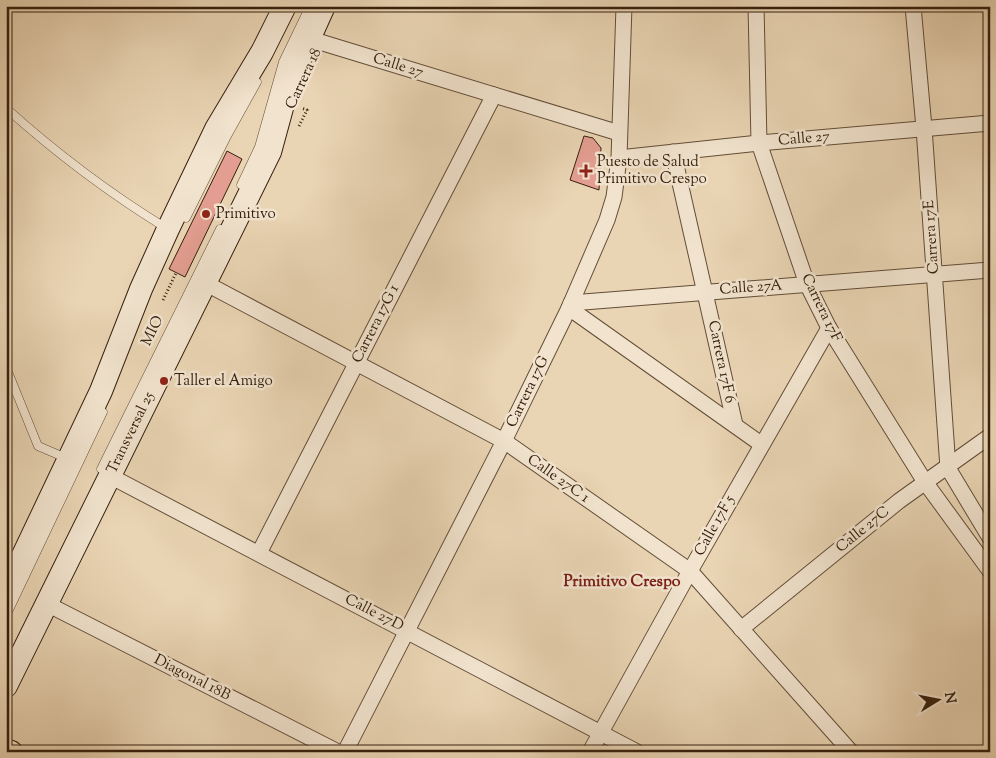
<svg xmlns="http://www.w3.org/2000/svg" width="996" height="758" font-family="'Sorts Mill Goudy',serif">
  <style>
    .building { fill: #e39e91; stroke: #36200e }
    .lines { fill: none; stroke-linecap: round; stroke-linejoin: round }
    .lane-casing { stroke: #634d37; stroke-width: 9 }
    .street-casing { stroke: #634d37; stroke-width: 17 }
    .secondary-casing { stroke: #36200e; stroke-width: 24 }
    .path { stroke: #36200e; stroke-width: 3; stroke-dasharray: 1 2.5; stroke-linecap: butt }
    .lane { stroke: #f1e3ce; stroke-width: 8 }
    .street { stroke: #f1e3ce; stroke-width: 15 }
    .secondary { stroke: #f1e3ce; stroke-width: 22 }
    .poi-dot { fill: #8f2418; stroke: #f1e3ce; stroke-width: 2 }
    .labels { text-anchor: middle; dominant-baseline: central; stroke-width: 5; stroke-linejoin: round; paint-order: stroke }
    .street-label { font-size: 15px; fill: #36200e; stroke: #f1e3ce }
    .poi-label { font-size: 15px; fill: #36200e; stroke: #f1e3ce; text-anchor: start }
    .neighbourhood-label { font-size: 16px; font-weight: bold; fill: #7a1f14; stroke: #f1e3ce }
  </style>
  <rect width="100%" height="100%" fill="#e9d4b3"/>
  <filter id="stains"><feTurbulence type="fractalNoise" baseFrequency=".004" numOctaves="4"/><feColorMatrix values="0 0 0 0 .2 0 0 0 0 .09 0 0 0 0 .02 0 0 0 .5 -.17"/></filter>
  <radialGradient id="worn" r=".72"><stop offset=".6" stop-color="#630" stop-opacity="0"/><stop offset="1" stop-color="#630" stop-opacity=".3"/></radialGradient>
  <g class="building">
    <polygon points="584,136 593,138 601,148 599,190 570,180"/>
    <polygon points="227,151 242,159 185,277 169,269"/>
  </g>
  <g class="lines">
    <defs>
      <g id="lane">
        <path d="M6,108C56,153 109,193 166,228"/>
        <polyline points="241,185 259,147 283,62 310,6"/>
        <polyline points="186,218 227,136 257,82"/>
        <polyline points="6,367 38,446 66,458"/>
        <polyline points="101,469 220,229"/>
        <polyline points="6,616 103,412"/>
      </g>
      <g id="street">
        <polyline points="756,6 759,143 807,284 829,328 925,482 990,571"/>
        <polyline points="913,6 924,128 948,468 990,538"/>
        <polyline points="320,42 619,133"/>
        <polyline points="673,152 735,425"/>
        <polyline points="619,158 759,143 990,123"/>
        <polyline points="205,283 504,441 690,571 851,752"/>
        <polyline points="571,303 990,270"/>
        <polyline points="569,308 761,444"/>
        <polyline points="110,476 637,752"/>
        <polyline points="259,553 494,95"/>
        <polyline points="47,604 338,752"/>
        <polyline points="741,629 899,501 990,436"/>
        <polyline points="345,752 504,441 569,308 607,220 614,197 619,158 624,6"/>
        <polyline points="590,752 690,571 829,328"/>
      </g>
      <g id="secondary">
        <polyline points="6,591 101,391 141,289 168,229 216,129 262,52 285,6"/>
        <polyline points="6,686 270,152 288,86 324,6"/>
        <polyline points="6,750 11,752"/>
      </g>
    </defs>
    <use href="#lane" class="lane-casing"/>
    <use href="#street" class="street-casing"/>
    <use href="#secondary" class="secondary-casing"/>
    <g class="path">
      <polyline points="299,126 307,110 301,108"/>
      <polyline points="163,300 176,273"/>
      <polyline points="989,752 990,751"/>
    </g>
    <use href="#lane" class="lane"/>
    <use href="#street" class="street"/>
    <use href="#secondary" class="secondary"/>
  </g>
  <g class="poi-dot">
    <path d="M583.5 163.5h5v5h5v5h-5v5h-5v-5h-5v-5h5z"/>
    <circle cx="206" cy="214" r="5"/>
    <circle cx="164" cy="381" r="5"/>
  </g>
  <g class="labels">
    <g class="street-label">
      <text transform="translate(398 66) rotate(17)">Calle 27</text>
      <text transform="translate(304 79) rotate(-65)">Carrera 18</text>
      <text transform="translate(804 139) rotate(-5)">Calle 27</text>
      <text transform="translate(932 237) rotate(-94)">Carrera 17E</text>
      <text transform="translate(751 288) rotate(-4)">Calle 27A</text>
      <text transform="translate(821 308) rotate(64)">Carrera 17F</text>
      <text transform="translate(376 324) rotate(-63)">Carrera 17G 1</text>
      <text transform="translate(153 331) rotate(-64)">MIO</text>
      <text transform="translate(721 362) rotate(78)">Carrera 17F 6</text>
      <text transform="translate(528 392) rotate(-64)">Carrera 17G</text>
      <text transform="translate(131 433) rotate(-64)">Transversal 25</text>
      <text transform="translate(558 479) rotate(35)">Calle 27C 1</text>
      <text transform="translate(715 526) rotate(-61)">Calle 17F 5</text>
      <text transform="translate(863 530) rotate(-39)">Calle 27C</text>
      <text transform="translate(374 613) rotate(27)">Calle 27D</text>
      <text transform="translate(192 678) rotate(27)">Diagonal 18B</text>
    </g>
    <g class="poi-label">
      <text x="597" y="162">Puesto de Salud<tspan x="597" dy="17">Primitivo Crespo</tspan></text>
      <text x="216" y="214">Primitivo</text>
      <text x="174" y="381">Taller el Amigo</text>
    </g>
    <g class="neighbourhood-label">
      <text x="622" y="582">Primitivo Crespo</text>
    </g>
  </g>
  <rect width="996" height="758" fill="none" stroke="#e9d4b3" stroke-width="25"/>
  <rect x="8" y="8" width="981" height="743" fill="none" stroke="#36200e" stroke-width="2.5"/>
  <rect x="12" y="12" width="971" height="733" fill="none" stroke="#36200e"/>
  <g transform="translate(938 700) rotate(80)" stroke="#f1e3ce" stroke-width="4" paint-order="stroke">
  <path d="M0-4L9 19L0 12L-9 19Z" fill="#36200e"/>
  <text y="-8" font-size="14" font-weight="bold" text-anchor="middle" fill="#36200e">N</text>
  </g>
  <rect width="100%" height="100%" filter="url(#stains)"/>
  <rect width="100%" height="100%" fill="url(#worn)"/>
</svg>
